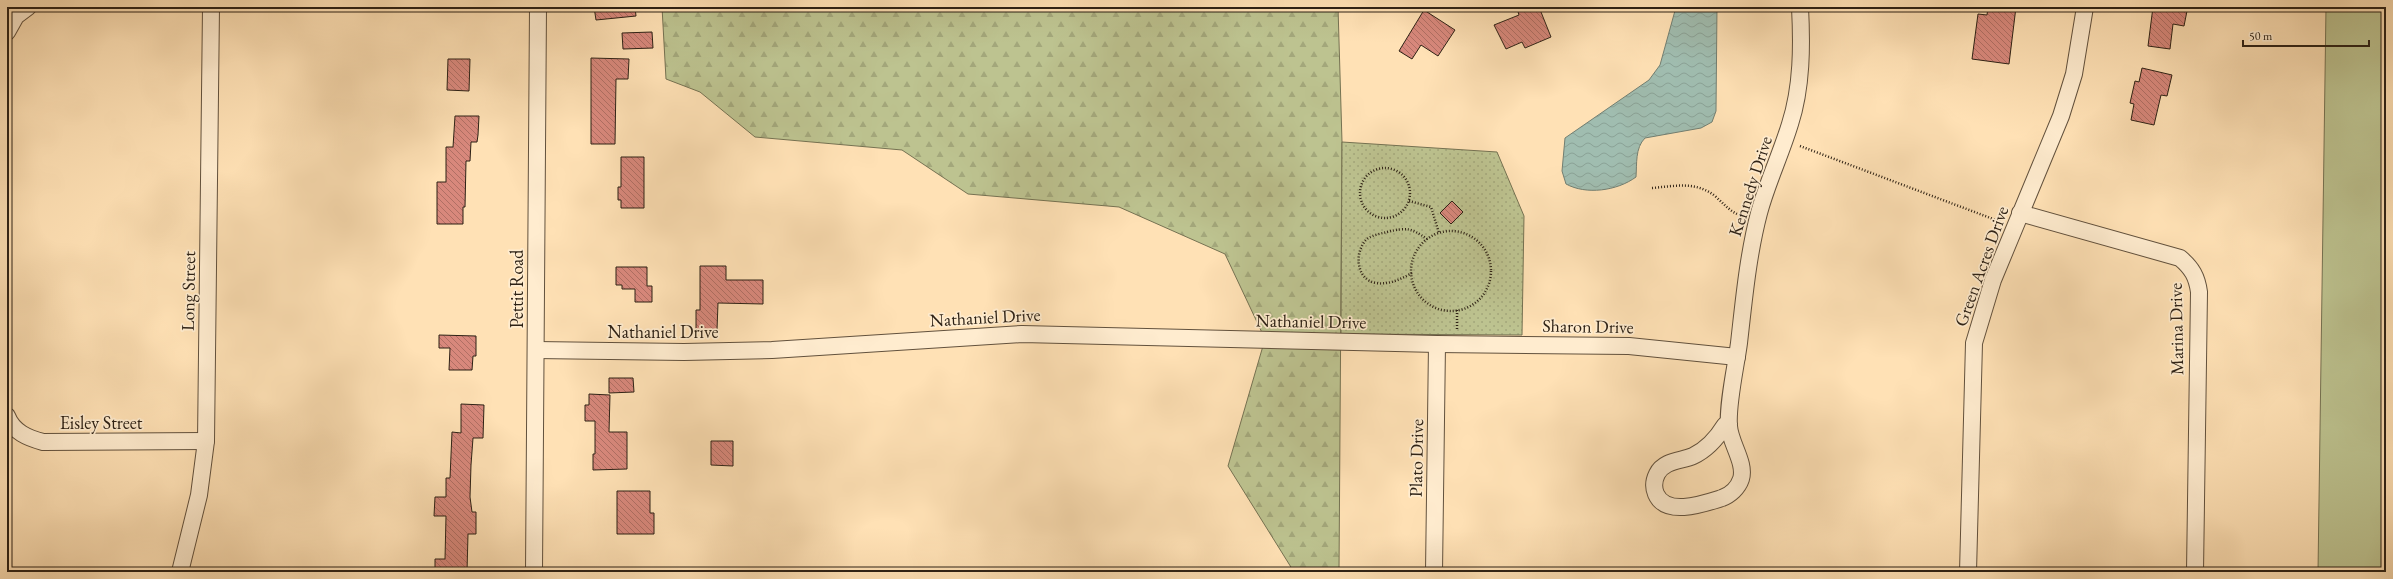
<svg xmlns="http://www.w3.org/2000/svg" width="2393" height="579" font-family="'EB Garamond',serif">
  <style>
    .green { fill: #bdc390; stroke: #757252 }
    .forest { fill: url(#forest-firs); stroke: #757252 }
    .park { fill: url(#park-dots); stroke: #757252 }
    .water { fill: url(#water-waves); stroke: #727f72 }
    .building { fill: url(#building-back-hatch); stroke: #2d2115 }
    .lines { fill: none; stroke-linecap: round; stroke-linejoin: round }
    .minor-casing { stroke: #62513d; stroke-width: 18 }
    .path { stroke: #2d2115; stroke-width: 2.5; stroke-dasharray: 1 2; stroke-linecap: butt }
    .minor { stroke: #ffeccf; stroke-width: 16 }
    .labels { text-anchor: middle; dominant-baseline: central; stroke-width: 3.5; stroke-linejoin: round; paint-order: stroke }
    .street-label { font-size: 18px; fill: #2d2115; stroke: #ffeccf }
  </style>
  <defs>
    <pattern id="forest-firs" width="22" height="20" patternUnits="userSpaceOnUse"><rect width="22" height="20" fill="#bdc390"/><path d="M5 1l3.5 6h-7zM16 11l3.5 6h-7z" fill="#a3a77b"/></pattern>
    <pattern id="park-dots" width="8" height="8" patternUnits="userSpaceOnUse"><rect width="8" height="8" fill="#bdc390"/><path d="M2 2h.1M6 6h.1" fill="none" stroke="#a3a77b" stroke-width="1.8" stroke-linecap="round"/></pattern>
    <pattern id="water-waves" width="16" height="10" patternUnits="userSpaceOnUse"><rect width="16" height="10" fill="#a0bdb0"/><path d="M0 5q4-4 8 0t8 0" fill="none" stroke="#8aa296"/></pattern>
    <pattern id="building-back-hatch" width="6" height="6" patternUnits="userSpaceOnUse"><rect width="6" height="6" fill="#d8887c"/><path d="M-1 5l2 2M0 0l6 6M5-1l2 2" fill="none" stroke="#b06f64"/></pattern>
  </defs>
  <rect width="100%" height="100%" fill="#ffe1b5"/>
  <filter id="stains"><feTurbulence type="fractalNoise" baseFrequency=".005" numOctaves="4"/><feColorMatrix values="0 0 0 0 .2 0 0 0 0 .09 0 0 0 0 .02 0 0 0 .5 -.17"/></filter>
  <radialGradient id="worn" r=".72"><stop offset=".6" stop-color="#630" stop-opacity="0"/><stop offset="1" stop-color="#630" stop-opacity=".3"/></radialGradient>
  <polygon class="green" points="2326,7 2386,7 2386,572 2318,572"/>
  <polygon class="forest" points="662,7 1338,7 1342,142 1339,572 1294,572 1228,466 1265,339 1225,254 1119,207 968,194 902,150 755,137 700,92 666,79"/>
  <polygon class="park" points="1342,142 1497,152 1524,216 1522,335 1341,334"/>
  <path class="water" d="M1676,7H1717L1716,111L1712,122L1701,128L1645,138C1635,148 1637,164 1636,177C1617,191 1586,195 1566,184L1562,171L1565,138L1649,80L1660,65Z"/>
  <g class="building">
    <polygon points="594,7 635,7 636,16 596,20"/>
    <polygon points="1529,7 1539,7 1551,37 1525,48 1522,42 1506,49 1494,25 1519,15 1518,12"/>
    <polygon points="1988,7 2016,7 2009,64 1972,59 1978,14 1987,15"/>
    <polygon points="2153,7 2175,7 2175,9 2187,11 2184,26 2173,24 2170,49 2148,46"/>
    <polygon points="1424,10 1455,30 1438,56 1421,45 1412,59 1399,51"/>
    <polygon points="652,32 653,48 623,49 622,33"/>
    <polygon points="591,58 629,59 628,79 616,79 615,144 591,144"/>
    <polygon points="448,59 470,59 469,91 447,90"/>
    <polygon points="2142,68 2172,75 2167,96 2161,95 2154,125 2131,120 2134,104 2130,103 2135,81 2139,82"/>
    <polygon points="455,116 479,116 478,135 477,142 471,142 470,161 466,161 465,207 463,207 463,224 437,224 437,182 446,182 446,147 453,147"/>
    <polygon points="621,157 644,157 644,208 621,208 621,200 618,200 618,187 621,187"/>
    <polygon points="1452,201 1463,212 1451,224 1440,213"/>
    <polygon points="700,266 726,266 726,280 763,280 763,304 718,303 717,330 696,330 696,310 700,310"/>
    <polygon points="616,267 647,267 647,286 652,286 652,302 635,302 635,289 622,289 622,285 616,285"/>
    <polygon points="439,335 476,336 476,356 473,356 472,370 449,370 450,348 439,348"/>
    <polygon points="609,378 633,378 634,392 609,393"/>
    <polygon points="589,394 610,395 609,432 627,432 627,469 593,470 593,454 595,454 595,421 585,421 585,405 589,405"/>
    <polygon points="461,404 484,405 483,438 473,438 471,465 470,497 472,512 476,512 476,534 468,534 467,572 435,572 435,559 445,559 446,516 434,516 435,497 446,497 446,478 450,478 452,432 461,433"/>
    <polygon points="711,441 733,441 733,466 711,465"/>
    <polygon points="617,491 650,491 650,513 654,513 654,534 617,534"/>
  </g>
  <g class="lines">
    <defs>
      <g id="minor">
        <polyline points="7,32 16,16 28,7"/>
        <path d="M2020,213L2180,258C2192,268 2197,277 2199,292L2195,572"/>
        <polyline points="536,350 684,352 772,350 1022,334 1437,344 1629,346 1737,357"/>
        <path d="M7,416C13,432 28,438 43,442L206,441"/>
        <path d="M1729,424L1725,425C1717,438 1708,449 1693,456C1682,461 1664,460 1657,474C1654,480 1653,487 1656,494C1666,517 1703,504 1722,498C1730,495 1738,488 1741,479C1746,463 1730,443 1729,426C1727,405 1736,366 1739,343C1744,299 1748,255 1759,213C1767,183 1781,154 1790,124C1802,87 1802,45 1800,7"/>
        <polyline points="180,572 199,495 206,441 211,7"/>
        <polyline points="534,572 538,7"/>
        <polyline points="1434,572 1437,344"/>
        <polyline points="1968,572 1974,343 1993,280 2061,116 2074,74 2085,7"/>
      </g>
    </defs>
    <use href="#minor" class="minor-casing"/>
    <g class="path">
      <polyline points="1800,146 2001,222"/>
      <circle cx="1385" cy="193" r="25"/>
      <path d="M1652,188C1675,186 1696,181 1715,196C1724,204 1730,212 1742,216"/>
      <polyline points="1409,201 1431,207 1439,233"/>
      <circle cx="1451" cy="271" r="40"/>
      <path d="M1412,273C1401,279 1389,285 1376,283C1357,280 1354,255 1365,241C1370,235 1380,234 1387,232C1407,227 1411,228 1427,239"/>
      <polyline points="1457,329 1457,310"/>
    </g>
    <use href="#minor" class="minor"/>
  </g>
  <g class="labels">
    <g class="street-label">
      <text transform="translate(1750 186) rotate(-72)">Kennedy Drive</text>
      <text transform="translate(1981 266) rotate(-70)">Green Acres Drive</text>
      <text transform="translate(516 289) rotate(-90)">Pettit Road</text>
      <text transform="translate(188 291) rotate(-89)">Long Street</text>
      <text transform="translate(985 317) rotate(-3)">Nathaniel Drive</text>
      <text transform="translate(1311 321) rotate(1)">Nathaniel Drive</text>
      <text transform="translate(1588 326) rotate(1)">Sharon Drive</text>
      <text transform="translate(2176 329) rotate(-91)">Marina Drive</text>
      <text x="663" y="331">Nathaniel Drive</text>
      <text x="101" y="422">Eisley Street</text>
      <text transform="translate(1416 458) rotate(-89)">Plato Drive</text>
    </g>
  </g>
  <rect width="2393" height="579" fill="none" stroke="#ffe1b5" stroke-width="24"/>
  <rect x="8" y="8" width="2377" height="563" fill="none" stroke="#2d2115" stroke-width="2"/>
  <rect x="12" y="12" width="2369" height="555" fill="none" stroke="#2d2115"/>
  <path d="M2243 40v6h126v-6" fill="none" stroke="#2d2115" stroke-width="2"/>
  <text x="2249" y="40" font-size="12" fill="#2d2115" stroke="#ffeccf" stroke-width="3" paint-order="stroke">50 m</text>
  <rect width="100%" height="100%" filter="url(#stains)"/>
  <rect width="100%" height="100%" fill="url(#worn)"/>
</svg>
